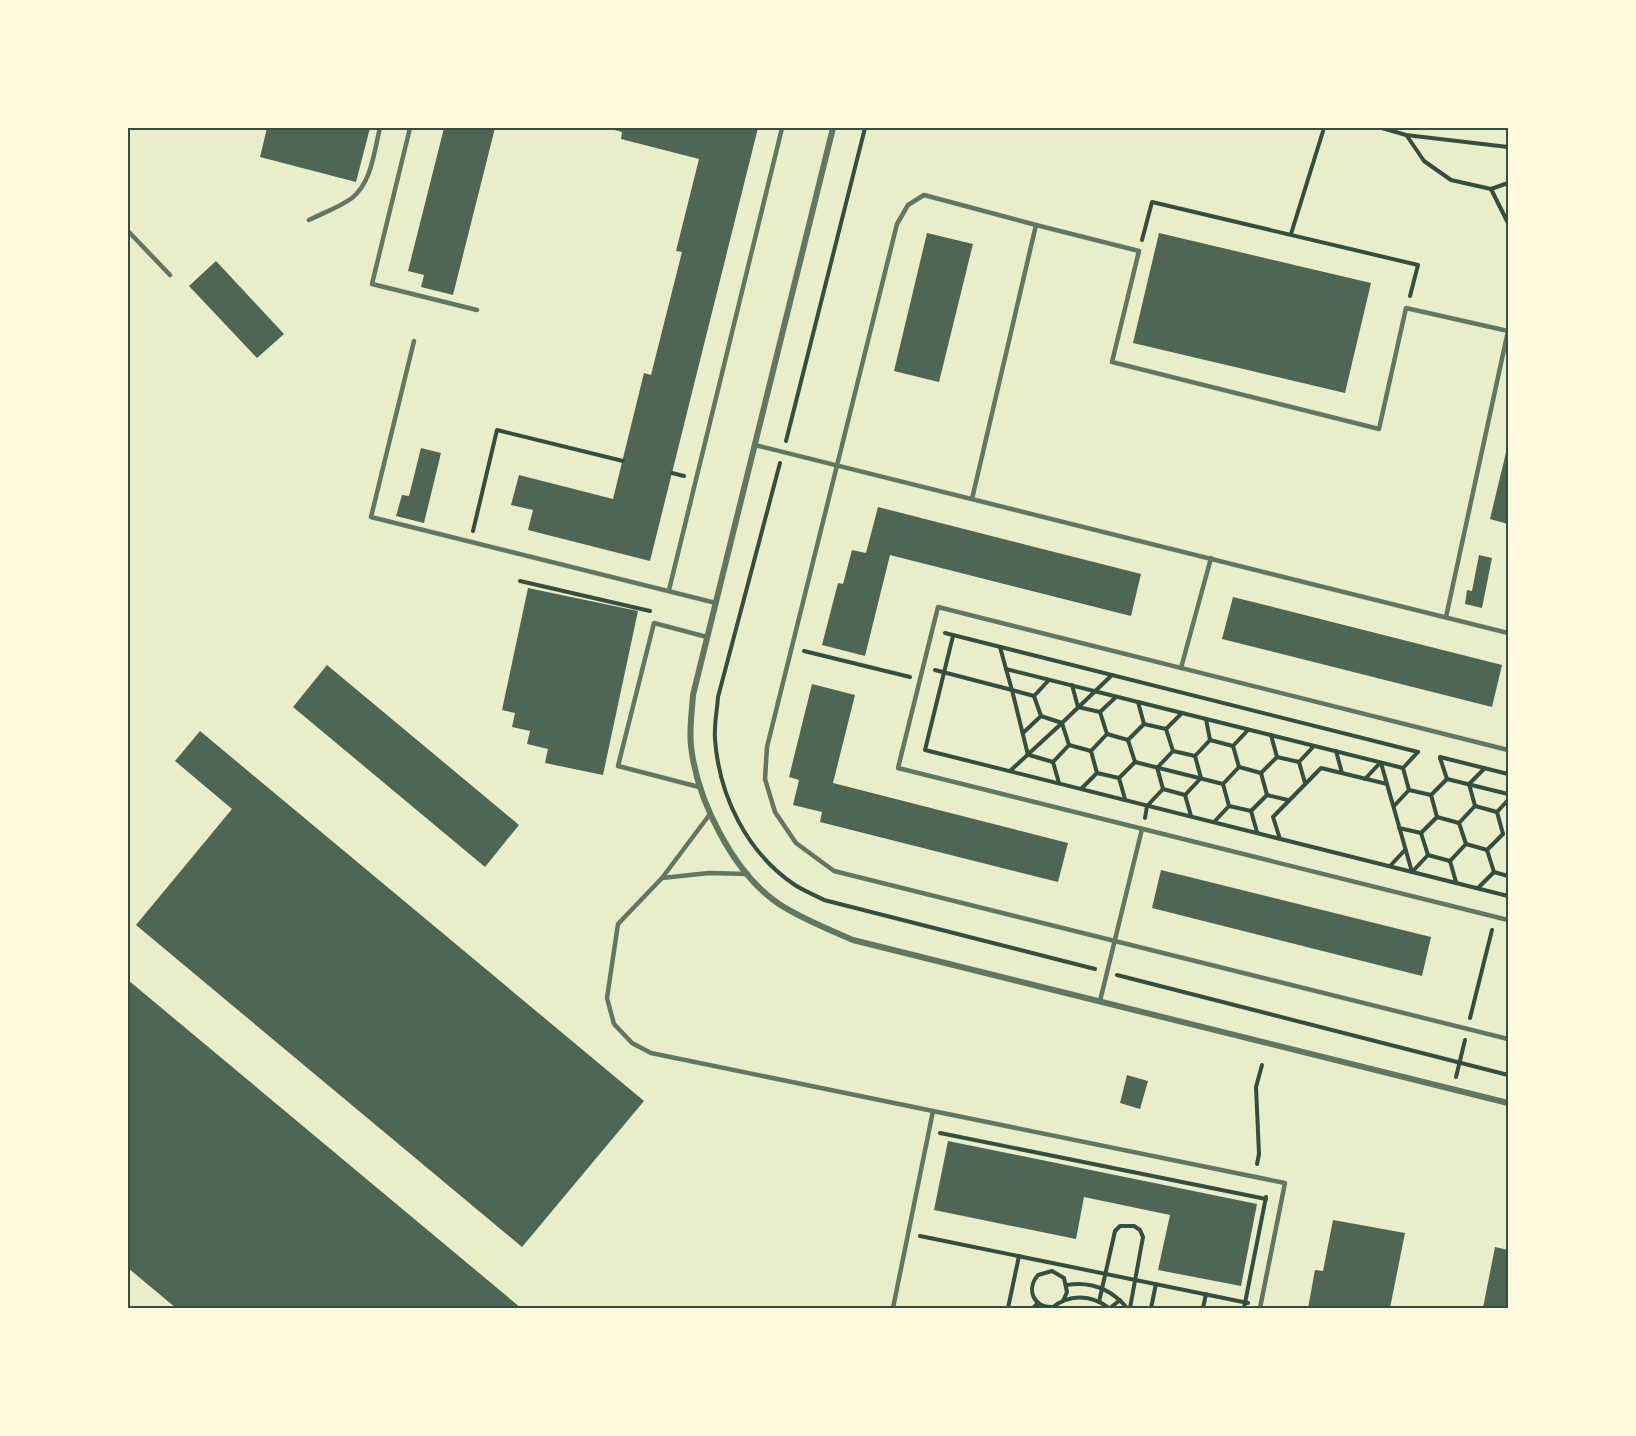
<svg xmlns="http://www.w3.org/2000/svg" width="1636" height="1436" font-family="'Golos Text',sans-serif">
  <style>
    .building { fill: #4f6655 }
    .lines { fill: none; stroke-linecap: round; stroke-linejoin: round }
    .path { stroke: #344e41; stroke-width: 4 }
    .service { stroke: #617663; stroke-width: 4.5 }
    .minor { stroke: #617663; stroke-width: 6 }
    .neatline { fill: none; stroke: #344e41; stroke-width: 2 }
  </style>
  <rect width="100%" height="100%" fill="#e9edc9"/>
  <g class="building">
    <polygon points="267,128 370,128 356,182 260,157"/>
    <polygon points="444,128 495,128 453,295 421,287 424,275 408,271"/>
    <polygon points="607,128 758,128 650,561 528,530 533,510 511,505 519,475 613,499 644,373 651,375 682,252 676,251 699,159 621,139 622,132"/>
    <polygon points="927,233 973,244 939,382 894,371"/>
    <polygon points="1159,233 1371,283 1345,393 1133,343"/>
    <polygon points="216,261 284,334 257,358 189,286"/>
    <polygon points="1508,444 1508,524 1490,519"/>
    <polygon points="421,448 441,453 424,523 396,516 402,495 409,496"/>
    <polygon points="878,507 1141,574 1131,616 890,555 865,656 822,645 838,583 843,584 852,550 866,553"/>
    <polygon points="1479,555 1492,558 1482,608 1465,604 1467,590 1472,591"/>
    <polygon points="528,588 638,611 603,775 545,763 548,749 527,744 530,731 512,727 515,713 502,710"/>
    <polygon points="1233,597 1502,665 1492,707 1222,639"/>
    <polygon points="327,665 519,825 485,867 293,707"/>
    <polygon points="812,684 855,695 833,783 1068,843 1058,882 820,822 822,812 793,805 799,780 789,777"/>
    <polygon points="200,731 644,1101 522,1247 136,925 232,809 175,761"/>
    <polygon points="1161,870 1431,937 1422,976 1152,908"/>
    <polygon points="128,980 521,1308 176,1308 128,1268"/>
    <polygon points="1127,1075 1148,1081 1140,1109 1120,1103"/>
    <polygon points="948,1141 1257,1204 1241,1286 1158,1270 1170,1215 1084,1197 1076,1239 934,1210"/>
    <polygon points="1333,1220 1405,1233 1390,1308 1308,1308 1315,1270 1323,1271"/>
    <polygon points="1495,1247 1508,1250 1508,1308 1483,1308"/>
  </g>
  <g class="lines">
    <g class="path">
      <polyline points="1382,128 1406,135 1508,147"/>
      <polyline points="1407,136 1424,161 1451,180 1491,189 1508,183"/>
      <polyline points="1491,189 1508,223"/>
      <polyline points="1291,234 1324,128"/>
      <polyline points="1142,240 1152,202 1418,265 1410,296"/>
      <polyline points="786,441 865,128"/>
      <path d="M780,463L718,697C717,711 714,725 715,739C719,796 747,853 795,885C804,891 815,895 824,900L1095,969"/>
      <polyline points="672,473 684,476"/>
      <polyline points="473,531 497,430 623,461"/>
      <polyline points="520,581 650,611"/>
      <polyline points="945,633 1418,752"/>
      <polyline points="953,636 925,750 1508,896"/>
      <polyline points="1000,647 1006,669"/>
      <polyline points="804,651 910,677"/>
      <polyline points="935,670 1012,690 1028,755"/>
      <polyline points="1072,685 1078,707"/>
      <polyline points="1034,696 1012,690 1006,669 1138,702"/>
      <polyline points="1078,707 1100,712"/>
      <polyline points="1100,712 1116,697"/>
      <polyline points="1100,712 1107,734"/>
      <polyline points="1182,713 1166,729 1173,751 1195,756"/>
      <polyline points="1206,719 1210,740"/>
      <polyline points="1166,729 1144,724 1138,702 1403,768"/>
      <polyline points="1023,733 1041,716 1034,696 1049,680"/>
      <polyline points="1107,734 1128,740"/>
      <polyline points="1271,735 1277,757"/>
      <polyline points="1091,751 1069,745 1062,723 1112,675"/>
      <polyline points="1091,751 1097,773 1119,778"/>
      <polyline points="1091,751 1107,734"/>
      <polyline points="1336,751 1342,773"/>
      <polyline points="1029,755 1053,762"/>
      <polyline points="1277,757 1299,762"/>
      <polyline points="1440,757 1508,774"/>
      <polyline points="1440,758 1447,779"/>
      <polyline points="1135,762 1223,784"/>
      <polyline points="1135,762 1128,740 1144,724"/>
      <polyline points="1381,763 1412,872 1428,855"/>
      <polyline points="1157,767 1163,789"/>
      <polyline points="1158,767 1173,751"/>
      <polyline points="1239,767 1223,784 1229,806 1251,811"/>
      <polyline points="1239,767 1233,746 1248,730"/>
      <polyline points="1239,767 1261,773"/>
      <polyline points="1403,768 1409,790 1431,795"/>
      <polyline points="1403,768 1418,752"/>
      <polyline points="1010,771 1062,723 1041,716"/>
      <polyline points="1261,773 1267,795"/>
      <polyline points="1261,773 1277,757"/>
      <polyline points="1365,779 1380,763"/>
      <polyline points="1447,779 1431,795 1437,817 1459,823"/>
      <polyline points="1447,779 1508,794"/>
      <polyline points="1059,783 1053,762 1069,745"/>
      <polyline points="1305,783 1299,762 1314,746"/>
      <polyline points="1082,788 1097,773"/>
      <polyline points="1163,789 1185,795"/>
      <polyline points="1267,795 1288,800"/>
      <polyline points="1125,799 1119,778 1135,762"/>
      <polyline points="1394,806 1409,790"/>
      <polyline points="1475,806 1469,784 1484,769"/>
      <polyline points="1475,806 1497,812"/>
      <polyline points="1251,811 1257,832"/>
      <polyline points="1251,811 1267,795"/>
      <polyline points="1497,812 1503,834"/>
      <polyline points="1497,812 1508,800"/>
      <polyline points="1191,816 1185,795 1201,778 1195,756 1210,740 1233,746"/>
      <polyline points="1145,818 1147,806 1163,789"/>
      <polyline points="1214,822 1229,806"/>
      <polyline points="1459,823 1475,806"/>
      <polyline points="1459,823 1466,844"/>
      <polyline points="1399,828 1421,833"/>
      <polyline points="1421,833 1428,855 1450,861"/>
      <polyline points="1421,833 1437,817"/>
      <polyline points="1280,839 1273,817 1321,768 1387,784"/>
      <polyline points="1466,844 1487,850"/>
      <polyline points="1487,850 1494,872 1508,876"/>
      <polyline points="1487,850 1503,834"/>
      <polyline points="1450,861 1456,882"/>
      <polyline points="1450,861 1466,844"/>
      <polyline points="1390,866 1405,850"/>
      <polyline points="1478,888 1494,872"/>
      <polyline points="1117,975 1508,1075"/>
      <polyline points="1470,1018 1492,930"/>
      <polyline points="1456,1077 1465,1040"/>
      <polyline points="940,1133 1266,1199"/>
      <polyline points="1257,1164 1259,1154 1256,1087 1262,1065"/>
      <polyline points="920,1236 1248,1303"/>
      <path d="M1067,1285C1092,1281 1111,1289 1127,1308"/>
      <polyline points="1099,1302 1115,1231 1120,1226 1134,1226 1140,1230 1143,1237 1130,1308"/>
      <path d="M1053,1307C1033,1308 1026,1289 1038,1275L1052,1271L1064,1278L1067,1292L1063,1301"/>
      <polyline points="1008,1308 1019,1256"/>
      <polyline points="1033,1308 1038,1303"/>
      <path d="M1052,1308C1069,1293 1092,1295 1109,1308"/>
      <polyline points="1110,1308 1120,1300"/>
      <polyline points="1151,1308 1156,1284"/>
      <polyline points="1203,1308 1206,1294"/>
      <polyline points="1244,1308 1266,1197"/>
    </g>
    <g class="service">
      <polyline points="410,128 372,284 477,310"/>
      <path d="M309,220C323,213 340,207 352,198C372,182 374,151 380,128"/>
      <polyline points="1036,225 1139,251 1112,362 1379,429 1406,308 1508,331"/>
      <polyline points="128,231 170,275"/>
      <polyline points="414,341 371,517 716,603"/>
      <polyline points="755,445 1508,633"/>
      <polyline points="972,499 1036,225 924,195 908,205 897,224 767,747 765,779 775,812 796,843 834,871 1508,1039"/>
      <polyline points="669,590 782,128"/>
      <polyline points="1446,617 1508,331"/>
      <polyline points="1181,668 1211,558"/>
      <polyline points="1508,750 938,607 898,768 1508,920"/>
      <polyline points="699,787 618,766 654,623 707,637"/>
      <polyline points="710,814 662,878 618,924 607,998 614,1024 632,1043 651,1053 933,1111"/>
      <polyline points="662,878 709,873 748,874"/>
      <polyline points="1100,1001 1142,829"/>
      <polyline points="893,1308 933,1111 1285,1183 1260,1308"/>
    </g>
    <path class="minor" d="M833,128L693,695C692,712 689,730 691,746C697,800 733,873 779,904C802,919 828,929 853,940L1508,1103"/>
  </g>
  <rect width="1636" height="1436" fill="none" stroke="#fefae0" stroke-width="258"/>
  <rect x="129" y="129" width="1378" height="1178" class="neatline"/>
</svg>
